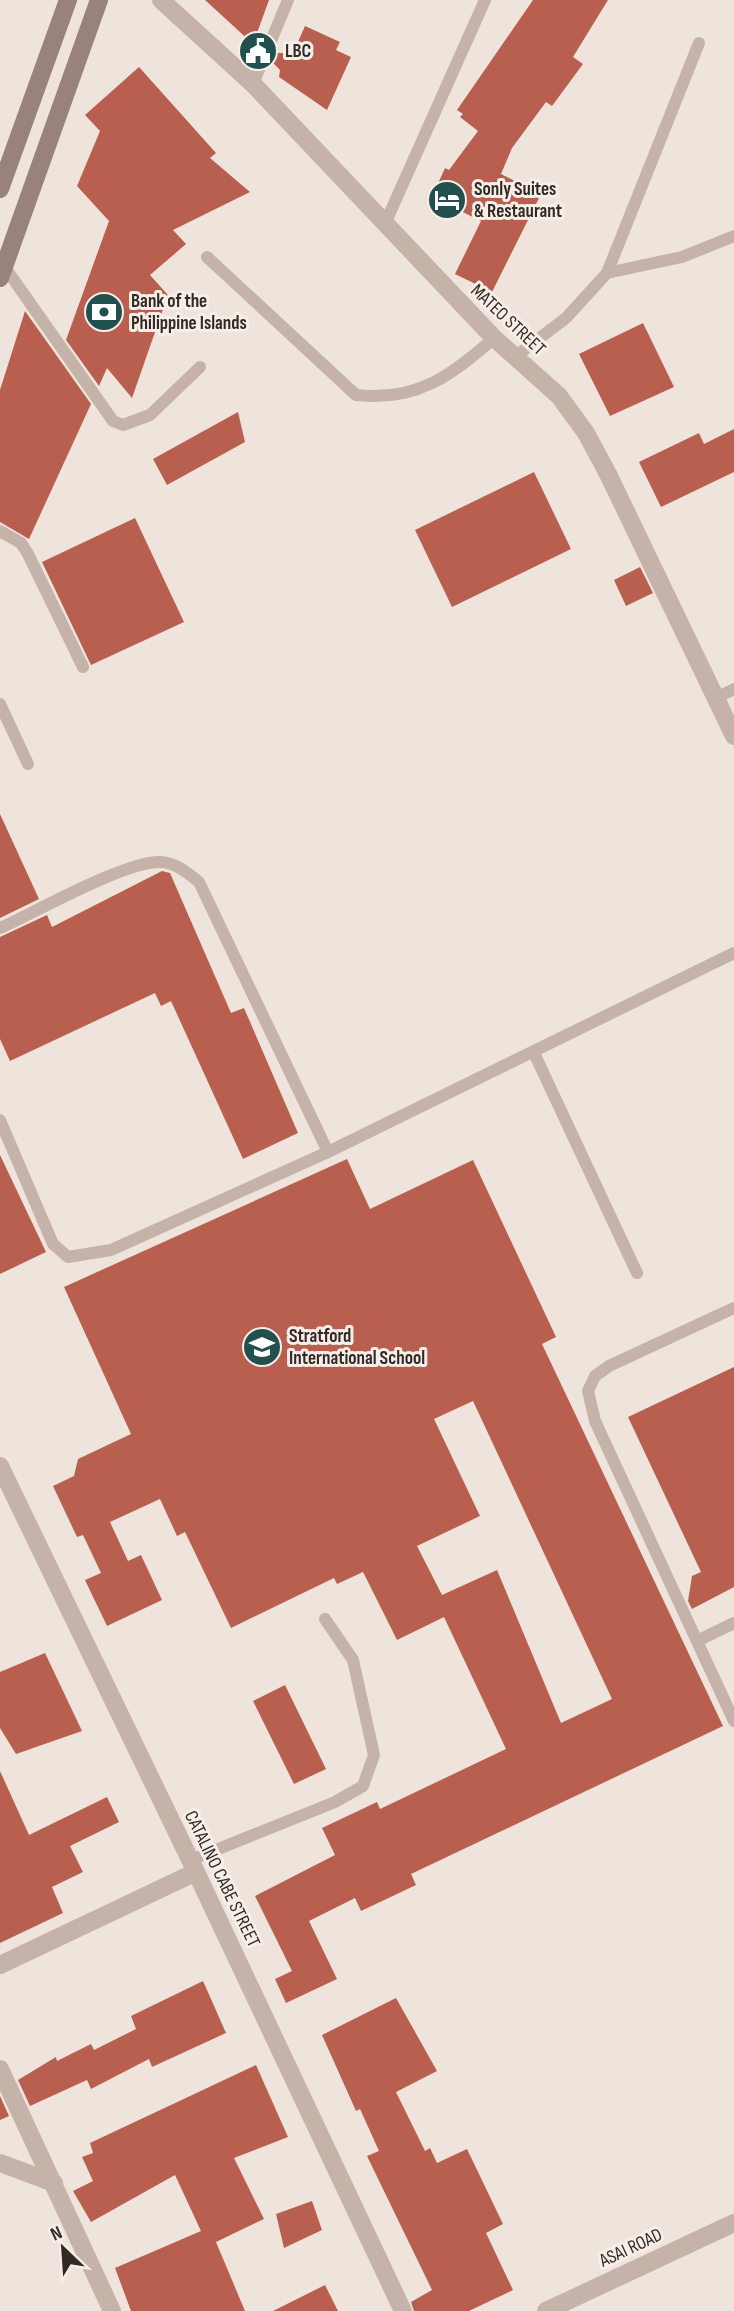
<svg xmlns="http://www.w3.org/2000/svg" width="734" height="2311" font-family="'Sofia Sans Condensed',sans-serif">
  <style>
    .building { fill: #b85f50; fill-rule: evenodd }
    .lines { fill: none; stroke-linecap: round; stroke-linejoin: round }
    .service { stroke: #c5b3a9; stroke-width: 12 }
    .minor { stroke: #c5b3a9; stroke-width: 18 }
    .tertiary { stroke: #c5b3a9; stroke-width: 18 }
    .secondary { stroke: #98827b; stroke-width: 18 }
    .labels { text-anchor: middle; dominant-baseline: central; stroke-width: 6; stroke-linejoin: round; paint-order: stroke }
    .poi-label { font-size: 19px; font-weight: bold; fill: #332a28; stroke: #f7eee7; text-anchor: start }
    .street-label { font-size: 19px; fill: #332a28; stroke: #f7eee7 }
  </style>
  <rect width="100%" height="100%" fill="#efe4db"/>
  <g class="building">
    <polygon points="205,0 269,0 253,44"/>
    <polygon points="533,0 608,0 573,57 583,64 552,106 546,102 512,148 501,174 541,194 492,292 455,274 481,221 432,197 445,168 449,170 478,131 460,117 463,114 457,110"/>
    <polygon points="305,26 340,42 336,50 351,57 327,110 279,77 280,70 272,62 275,53 293,53"/>
    <polygon points="139,67 216,153 210,158 250,192 173,230 186,244 150,275 168,295 132,398 107,368 99,386 66,340 109,221 77,186 100,131 85,115"/>
    <polygon points="25,311 91,404 29,539 0,522 0,390"/>
    <polygon points="643,323 674,387 610,416 579,354"/>
    <polygon points="238,412 245,442 167,485 153,459"/>
    <polygon points="734,429 734,472 661,507 639,462 699,433 704,444"/>
    <polygon points="534,472 571,549 452,607 415,530"/>
    <polygon points="135,518 184,622 91,665 42,562"/>
    <polygon points="640,567 653,593 626,606 614,580"/>
    <polygon points="0,814 39,899 0,918"/>
    <polygon points="162,871 170,873 231,1013 244,1008 298,1133 243,1159 171,1001 161,1006 155,993 10,1061 0,1039 0,937 47,915 52,927"/>
    <polygon points="0,1155 46,1252 0,1274"/>
    <path d="M347,1159L370,1209L473,1160L556,1337L542,1344L723,1726L411,1874L416,1885L361,1911L355,1898L309,1921L337,1979L286,2003L275,1979L292,1971L255,1896L335,1855L322,1828L377,1802L380,1809L506,1749L444,1617L397,1640L363,1572L337,1584L334,1578L231,1628L185,1532L177,1536L160,1499L110,1522L128,1561L141,1555L162,1600L107,1626L85,1580L101,1573L83,1535L77,1537L53,1486L74,1476L78,1459L131,1434L64,1287ZM473,1401L612,1699L561,1723L497,1570L442,1595L417,1546L480,1516L434,1419Z"/>
    <polygon points="734,1367 734,1587 692,1609 688,1601 692,1576 701,1572 628,1417"/>
    <polygon points="45,1653 82,1731 16,1754 0,1728 0,1672"/>
    <polygon points="285,1685 326,1769 294,1784 253,1701"/>
    <polygon points="0,1771 29,1835 107,1797 119,1822 70,1846 83,1872 52,1887 63,1913 0,1943"/>
    <polygon points="203,1981 226,2033 152,2067 149,2059 91,2089 87,2080 30,2106 18,2080 56,2057 57,2061 91,2044 94,2050 136,2029 131,2016"/>
    <polygon points="396,1998 437,2071 396,2092 425,2151 430,2148 437,2163 467,2149 503,2224 486,2233 513,2290 469,2311 414,2311 411,2302 432,2290 367,2156 379,2151 360,2109 356,2111 322,2035"/>
    <polygon points="256,2065 288,2137 234,2158 264,2219 216,2242 245,2311 131,2311 115,2268 201,2231 175,2175 91,2222 73,2191 93,2181 82,2157 93,2153 90,2143"/>
    <polygon points="0,2096 9,2116 0,2120"/>
    <polygon points="312,2201 322,2230 284,2248 276,2214"/>
    <polygon points="325,2285 338,2311 273,2311"/>
  </g>
  <g class="lines">
    <g class="service">
      <polyline points="253,84 288,0"/>
      <polyline points="384,226 485,0"/>
      <path d="M207,257L356,395C416,402 451,376 494,338"/>
      <polyline points="4,266 113,421 123,425 150,415 200,367"/>
      <polyline points="607,273 682,257 734,236"/>
      <polyline points="516,356 566,318 607,273 699,43"/>
      <polyline points="0,531 21,543 28,554 83,667"/>
      <polyline points="716,698 734,689"/>
      <polyline points="0,704 28,764"/>
      <path d="M0,928C36,912 127,860 161,862C176,863 188,873 199,882L328,1152"/>
      <polyline points="534,1053 637,1273"/>
      <polyline points="0,1120 53,1244 68,1257 111,1250 328,1152 734,953"/>
      <polyline points="734,1308 609,1366 595,1376 588,1391 595,1421 734,1721"/>
      <polyline points="697,1641 734,1623"/>
      <polyline points="191,1860 335,1802 363,1786 374,1755 353,1660 325,1619"/>
    </g>
    <g class="minor">
      <polyline points="161,0 253,84 494,338 559,396 586,433 608,474 734,736"/>
      <polyline points="0,1965 196,1872"/>
      <polyline points="0,2069 112,2311"/>
      <polyline points="0,2163 54,2183"/>
      <polyline points="546,2311 734,2223"/>
    </g>
    <polyline class="tertiary" points="0,1466 196,1872 403,2311"/>
    <g class="secondary">
      <polyline points="0,189 68,0"/>
      <polyline points="0,278 99,0"/>
    </g>
  </g>
  <defs>
    <symbol id="civic-disc" viewBox="-11 -11 22 22"><circle r="9.5" fill="#22504e" stroke="#f7eee7"/><path d="M-.6-6.5H3V-4.5H.6V-3L4-1V1h2V6H-6V1h2V-1L-.6-3ZM-1.2 2.5V6h2.4V2.5Z" fill="#fff"/></symbol>
    <symbol id="hotel-disc" viewBox="-11 -11 22 22"><circle r="9.5" fill="#22504e" stroke="#f7eee7"/><path d="M-6-4.5h1.5V1H6V5H4.5V3h-9V5H-6ZM-4 0a1.8 1.8 0 1 1 3.6 0ZM.5 0V-2.5h3Q6-2.5 6 0Z" fill="#fff"/></symbol>
    <symbol id="bank-disc" viewBox="-11 -11 22 22"><circle r="9.5" fill="#22504e" stroke="#f7eee7"/><path d="M-6-4H6V4H-6ZM0-2.3a2.3 2.3 0 1 0 0 4.6a2.3 2.3 0 1 0 0-4.6Z" fill="#fff"/></symbol>
    <symbol id="school-disc" viewBox="-11 -11 22 22"><circle r="9.5" fill="#22504e" stroke="#f7eee7"/><path d="M0-5L7-2L0 1L-7-2ZM-4 1L0 2.5L4 1V4Q0 6-4 4Z" fill="#fff"/></symbol>
  </defs>
  <g fill-rule="evenodd">
    <use href="#civic-disc" x="236" y="29" width="44" height="44"/>
    <use href="#hotel-disc" x="425" y="178" width="44" height="44"/>
    <use href="#bank-disc" x="82" y="290" width="44" height="44"/>
    <use href="#school-disc" x="240" y="1325" width="44" height="44"/>
  </g>
  <g class="labels">
    <g class="poi-label">
      <text x="285" y="51">LBC</text>
      <text x="474" y="189">Sonly Suites<tspan x="474" dy="22">&amp; Restaurant</tspan></text>
      <text x="131" y="301">Bank of the<tspan x="131" dy="22">Philippine Islands</tspan></text>
      <text x="289" y="1336">Stratford<tspan x="289" dy="22">International School</tspan></text>
    </g>
    <g class="street-label">
      <text transform="translate(508 320) rotate(43)">MATEO STREET</text>
      <text transform="translate(222 1879) rotate(64)">CATALINO CABE STREET</text>
      <text transform="translate(631 2248) rotate(-25)">ASAI ROAD</text>
    </g>
  </g>
  <g transform="translate(63 2248) rotate(335)" stroke="#f7eee7" stroke-width="5" paint-order="stroke">
  <path d="M0-5L12 26L0 18L-12 26Z" fill="#332a28"/>
  <text y="-10" font-size="19" font-weight="bold" text-anchor="middle" fill="#332a28">N</text>
  </g>
</svg>
